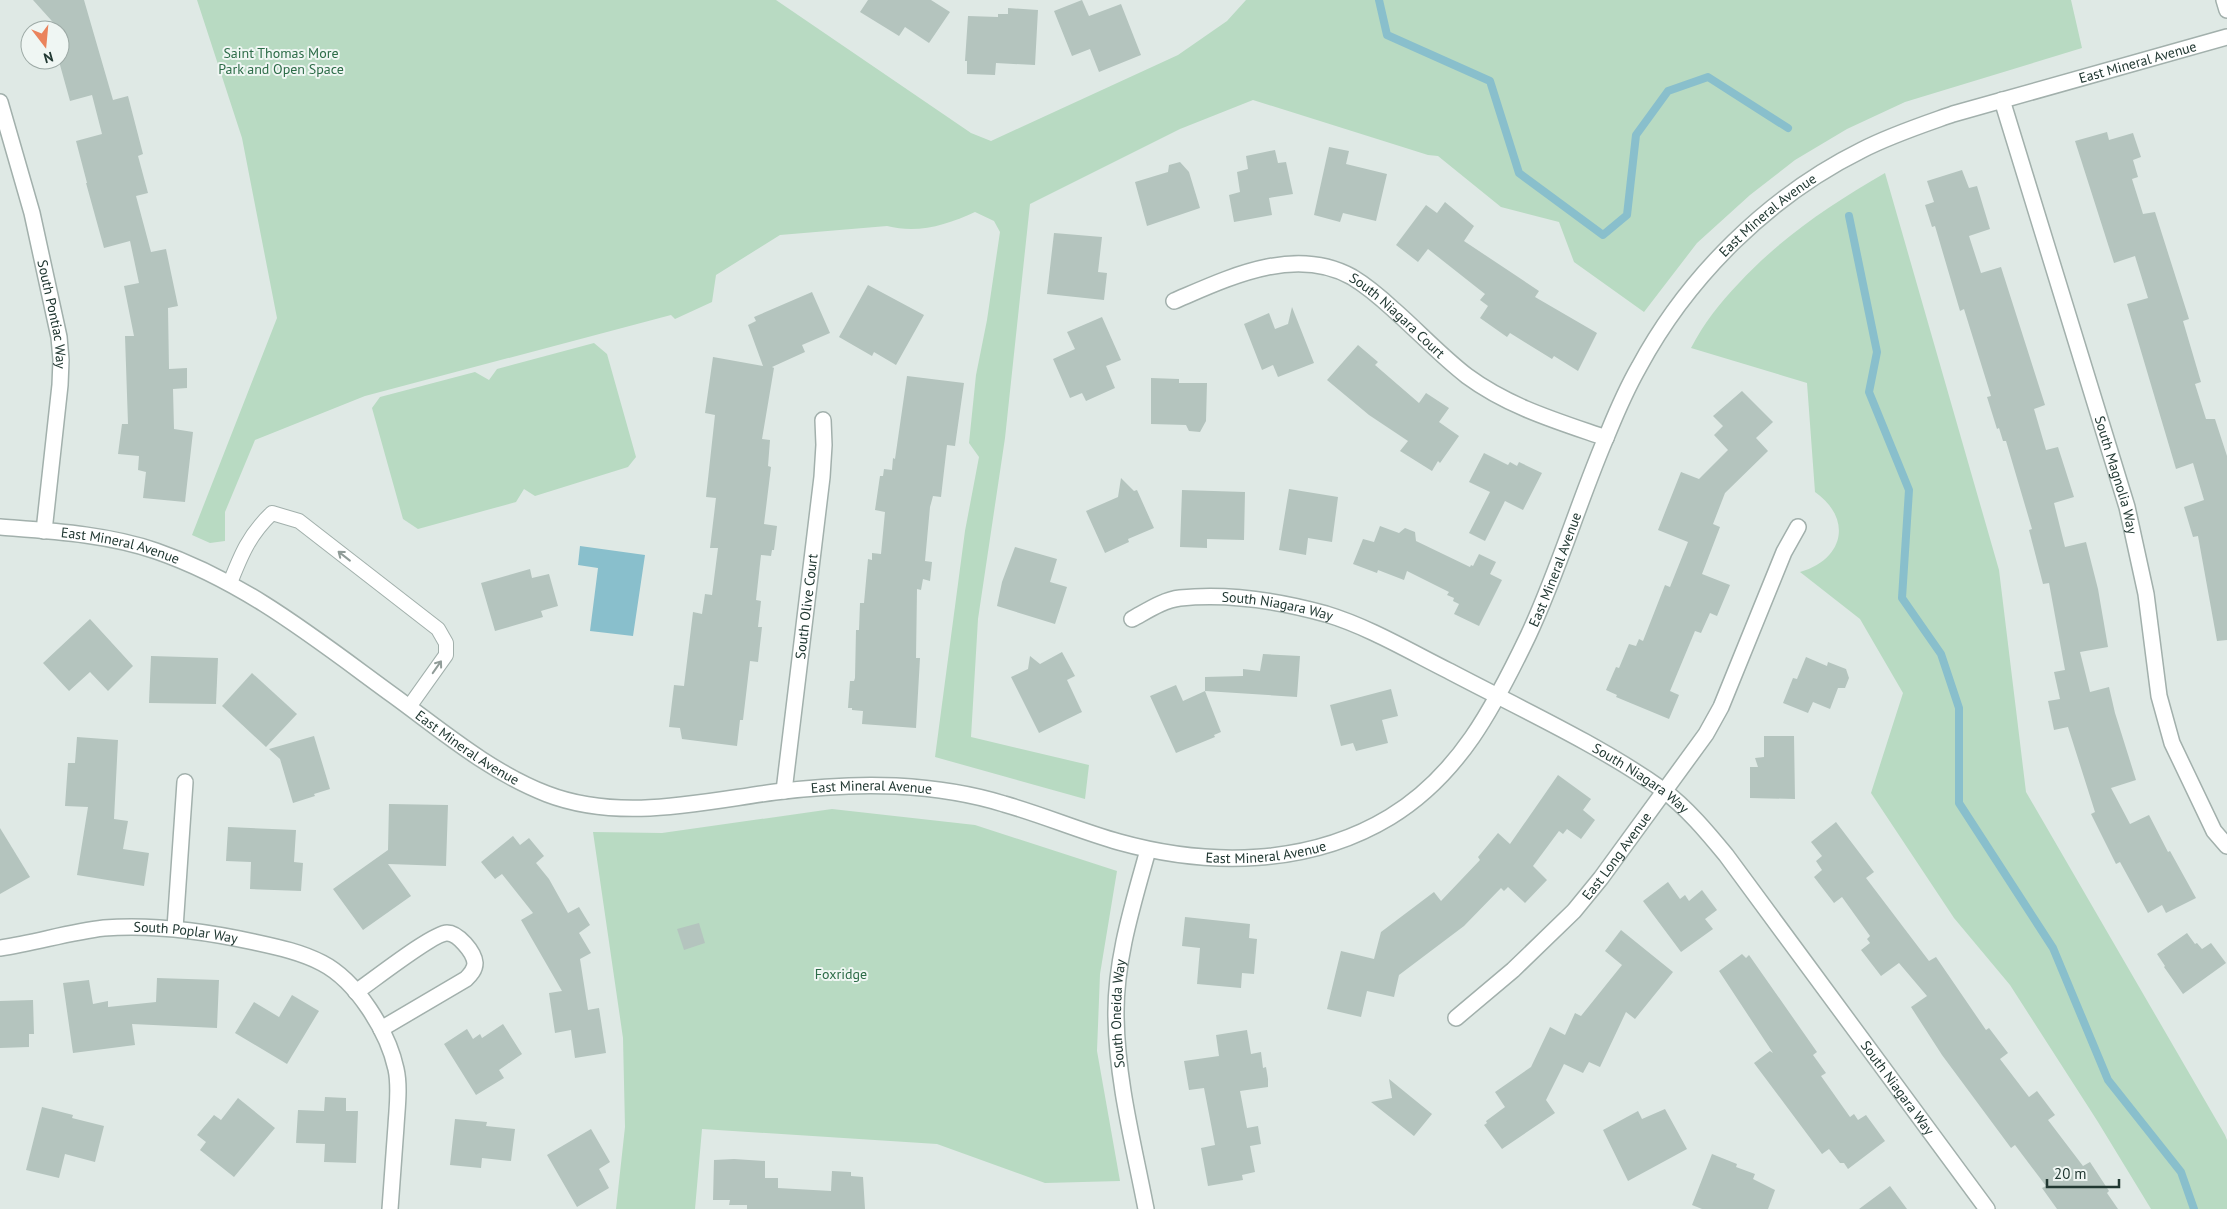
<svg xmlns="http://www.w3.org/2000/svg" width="2227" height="1209" font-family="'PT Sans',sans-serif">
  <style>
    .green { fill: #b8dac2 }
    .water { fill: #89bfcc }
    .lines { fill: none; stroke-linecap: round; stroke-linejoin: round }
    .stream { stroke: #89bfcc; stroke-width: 8 }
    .building { fill: #b4c4be }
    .service-casing { stroke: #a2b0ac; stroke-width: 16 }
    .minor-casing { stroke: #a2b0ac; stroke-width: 18 }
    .service { stroke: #fff; stroke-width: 14 }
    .minor { stroke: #fff; stroke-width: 15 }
    .oneway { stroke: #909c98 }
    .labels { text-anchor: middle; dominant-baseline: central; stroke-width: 4; stroke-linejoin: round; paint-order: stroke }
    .park-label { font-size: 14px; fill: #2d6c48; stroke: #eff6f3 }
    .street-label { font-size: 14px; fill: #213832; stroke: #eff6f3 }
  </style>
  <rect width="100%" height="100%" fill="#dfe9e5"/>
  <g class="green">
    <path d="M197,0H776L971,133L991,141L1178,55L1227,21L1246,0H2071L2082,48L1905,102L1847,129L1795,160L1750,195L1697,243L1644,312L1574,262L1559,222L1501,207L1438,156L1428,155L1253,100L1180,129L1030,204L1005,438L978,619L971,737L1089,765L1085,799L935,757L965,531L979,457L969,443L976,375L987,320L1000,232L994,221L975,212C947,225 918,234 887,226L780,235L716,275L712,302L675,319L671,315L365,396L255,440L225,512V541L210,543L192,535L277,318L242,138Z"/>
    <path d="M1885,173L1999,570L2026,792L2225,1135L2227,1140V1209H2151L2098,1122L2010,985L1954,918L1871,793L1903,693L1860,619L1800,572C1844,559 1853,519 1815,492L1807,383L1691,348C1704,323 1719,304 1739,283C1783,236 1830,205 1885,173Z"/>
    <polygon points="594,343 607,354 636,457 628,467 535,496 524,489 516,502 418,529 403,519 372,408 380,397 475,372 489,380 497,369"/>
    <polygon points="832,809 975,825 1117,871 1100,974 1097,1051 1120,1181 1045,1183 937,1144 702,1129 695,1209 616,1209 625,1127 623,1038 593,832 662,833"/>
  </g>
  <polygon class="water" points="580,546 645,555 633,636 590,631 598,568 578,565"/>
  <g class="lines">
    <g class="stream">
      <polyline points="1379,0 1387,35 1490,81 1519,173 1603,235 1627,215 1636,135 1668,91 1708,77 1788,128"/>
      <polyline points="1849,216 1877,352 1869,392 1909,490 1902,598 1941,654 1959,708 1959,803 2053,948 2108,1080 2181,1172 2194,1209"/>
    </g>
  </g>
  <g class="building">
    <polygon points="33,0 84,0 113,100 128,96 143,154 138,156 148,193 136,196 151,252 166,249 178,306 168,308 169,369 187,368 187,388 173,389 174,429 193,432 185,502 143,498 146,472 138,470 139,456 118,454 122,424 128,424 125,336 134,336 124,286 139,283 130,241 104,248 86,183 87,183 76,141 102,134 92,95 70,101 60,65 60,30"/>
    <polygon points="868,0 931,0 950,12 929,43 905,27 899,36 860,12"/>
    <polygon points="1082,0 1089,16 1121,4 1141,55 1099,72 1090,49 1072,56 1054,11"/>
    <polygon points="1008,8 1038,10 1035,65 996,63 995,75 967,74 967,61 965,61 968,16 998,17 998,14 1008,14"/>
    <polygon points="2107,132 2109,140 2133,133 2141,157 2133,160 2138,177 2132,179 2143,214 2155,212 2189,319 2183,321 2201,382 2195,384 2206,419 2215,419 2227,456 2227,640 2217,641 2198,536 2193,537 2184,507 2204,500 2193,463 2176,469 2127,304 2148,298 2135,256 2114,263 2075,141"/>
    <polygon points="1329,147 1349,151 1346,164 1387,174 1376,221 1343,213 1340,222 1314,215"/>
    <polygon points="1275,150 1278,163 1286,162 1293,194 1269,198 1272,215 1234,222 1229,195 1240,192 1237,172 1248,169 1246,156"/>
    <polygon points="1180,162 1189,172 1200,208 1147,226 1135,182 1168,172 1169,165"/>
    <polygon points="1962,170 1969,188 1977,186 1990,229 1969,236 1981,273 2001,267 2045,405 2034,409 2046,450 2058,447 2074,497 2054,503 2065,547 2086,542 2098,589 2108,647 2080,652 2090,692 2109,687 2115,713 2136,780 2111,788 2130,824 2149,815 2168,852 2170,851 2196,898 2166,913 2162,905 2148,913 2120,862 2116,864 2091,814 2095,812 2068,727 2054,730 2048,701 2060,699 2054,672 2065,670 2049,583 2043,584 2029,530 2032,529 2006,441 2003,441 1999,428 1997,429 1987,397 1991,396 1964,309 1960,311 1935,226 1932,227 1925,205 1934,202 1927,181"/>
    <polygon points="1445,202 1474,226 1464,241 1539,291 1535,297 1597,333 1578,371 1554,356 1552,359 1510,333 1507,337 1480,318 1488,306 1480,300 1485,294 1428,249 1418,262 1396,245 1426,205 1437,213"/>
    <polygon points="1054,233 1102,237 1098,272 1107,273 1104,300 1047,294"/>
    <polygon points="868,285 924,315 896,365 874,352 872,356 839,337"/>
    <polygon points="812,292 830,333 802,345 805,352 772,367 774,368 762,439 770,440 768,466 771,467 764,524 777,526 774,550 772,550 771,556 761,555 756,600 761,601 758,627 762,627 758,662 750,661 743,720 740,720 737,746 682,739 680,728 669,727 674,685 684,686 693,612 702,614 705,594 712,595 718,548 710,548 716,498 706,497 715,415 705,413 713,357 763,366 748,325 756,321 754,317"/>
    <polygon points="1292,307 1314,363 1278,377 1273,365 1262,370 1244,324 1269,313 1275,329 1288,324"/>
    <polygon points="1102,317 1121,360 1106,366 1115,388 1086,401 1082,393 1070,398 1053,359 1075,349 1067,332"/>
    <polygon points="1358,345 1378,362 1375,365 1419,403 1426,393 1449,408 1439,422 1459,436 1440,463 1438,461 1432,471 1400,451 1408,441 1369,415 1327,380"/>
    <polygon points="907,376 964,383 955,446 947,445 941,497 933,496 930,507 925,561 932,562 930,581 923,579 921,590 917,589 916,658 920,658 916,728 862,724 863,711 852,710 852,708 848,708 850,681 854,681 855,678 856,630 859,630 860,603 864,603 868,559 872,560 872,553 881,554 885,512 875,510 880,476 883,476 884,469 892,470 893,458 895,459"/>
    <polygon points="1151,378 1179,379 1179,383 1207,383 1206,421 1200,432 1189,431 1186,425 1151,424"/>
    <polygon points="1742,391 1773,422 1756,438 1768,451 1725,493 1713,524 1720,527 1702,574 1730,585 1717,616 1710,613 1701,633 1695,631 1670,691 1679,695 1669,719 1616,697 1617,695 1606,690 1616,667 1619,668 1629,644 1636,646 1639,639 1643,641 1665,585 1670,587 1688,542 1658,530 1681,472 1699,479 1728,450 1714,435 1723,426 1713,416"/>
    <polygon points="1484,453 1508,465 1510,462 1517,466 1519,462 1542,473 1523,510 1505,501 1485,541 1469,533 1490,492 1469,482"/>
    <polygon points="1121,478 1134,491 1137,490 1154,528 1128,539 1129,542 1105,553 1086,511 1118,497"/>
    <polygon points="1289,489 1338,497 1332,542 1308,538 1306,555 1279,550"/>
    <polygon points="1182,490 1245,492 1244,540 1207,539 1207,548 1180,547"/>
    <polygon points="1380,526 1399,533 1405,528 1415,532 1416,541 1470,567 1471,565 1473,566 1479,554 1496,562 1490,574 1502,580 1479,626 1454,614 1459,604 1453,601 1454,598 1447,595 1449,592 1407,571 1404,580 1378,570 1377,573 1353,564 1363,539 1374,542"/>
    <polygon points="1015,547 1057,559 1050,582 1067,587 1055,624 997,606 1002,582"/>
    <polygon points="530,569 532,578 549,574 558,606 541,611 543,617 495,631 481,583"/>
    <polygon points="90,619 133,666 108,691 90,672 69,691 43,663"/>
    <polygon points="1062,652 1075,676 1067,680 1082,712 1039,733 1011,677 1028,669 1030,656 1040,664"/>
    <polygon points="1263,654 1300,656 1297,697 1205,691 1221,732 1214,735 1215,737 1176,753 1150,696 1176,685 1183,701 1205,691 1205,677 1243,676 1243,669 1260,671"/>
    <polygon points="151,656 218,658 216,704 149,703"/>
    <polygon points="1806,657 1827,666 1828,662 1846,669 1849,678 1845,688 1838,688 1830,709 1813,702 1808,713 1783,703 1793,678 1797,679"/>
    <polygon points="252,673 297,714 266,747 222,706"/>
    <polygon points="1391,689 1398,716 1382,720 1388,743 1356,751 1353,743 1341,746 1330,705"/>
    <polygon points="314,736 330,789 314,794 315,796 293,803 280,759 269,749"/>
    <polygon points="1764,736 1794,736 1795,799 1750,798 1750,767 1758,767 1755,758 1764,757"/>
    <polygon points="77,737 118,740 114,819 128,821 123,849 149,853 144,886 77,875 88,807 65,806 68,763 75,763"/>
    <polygon points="1558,775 1591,799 1583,810 1595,820 1581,839 1567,829 1563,834 1559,831 1533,866 1547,880 1525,903 1508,887 1504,891 1501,888 1464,926 1399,975 1394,997 1367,991 1361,1017 1327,1009 1341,951 1374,959 1381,932 1434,892 1441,901 1480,860 1478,857 1498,833 1510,844"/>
    <polygon points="389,804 448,805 446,866 388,864 411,896 363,930 333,889 388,850"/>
    <polygon points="1836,822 1874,872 1866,878 1929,961 1936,957 1986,1030 1989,1028 2008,1053 2000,1059 2029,1097 2037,1091 2055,1115 2048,1120 2083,1166 2090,1162 2109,1191 2107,1193 2118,1209 2057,1209 2042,1188 2046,1186 2015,1145 2011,1148 1942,1055 1911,1007 1927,996 1899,963 1881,976 1861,950 1870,943 1867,939 1870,936 1842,897 1834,903 1814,877 1822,870 1816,861 1822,856 1811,842"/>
    <polygon points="228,827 296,830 294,862 303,863 301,891 250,889 251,862 226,861"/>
    <polygon points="0,828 30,877 0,894"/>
    <polygon points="513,836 520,845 529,838 544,856 536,863 549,879 568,913 579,907 590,925 579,933 591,953 580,959 588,1010 599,1008 606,1053 575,1058 571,1030 555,1033 549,993 562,991 521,920 533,913 502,874 495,879 481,862"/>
    <polygon points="1668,882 1680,899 1685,895 1689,901 1702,890 1717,910 1705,919 1713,929 1681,952 1643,901"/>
    <polygon points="1185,917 1250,924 1249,938 1257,939 1254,974 1242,973 1241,988 1197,984 1200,948 1182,946"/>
    <polygon points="699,923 705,943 684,950 677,929"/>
    <polygon points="1621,930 1673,972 1635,1019 1626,1012 1600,1067 1589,1062 1583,1073 1564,1064 1546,1100 1555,1113 1502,1149 1484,1125 1487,1123 1486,1121 1505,1107 1495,1092 1531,1067 1550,1027 1565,1035 1575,1013 1581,1016 1622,965 1605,951"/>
    <polygon points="2187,933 2195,944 2197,943 2202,949 2211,943 2226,963 2183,994 2164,967 2165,966 2157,954"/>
    <polygon points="1742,954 1746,958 1749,955 1817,1052 1813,1055 1826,1073 1821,1076 1850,1117 1854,1114 1858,1120 1866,1115 1885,1141 1848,1169 1844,1163 1840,1163 1829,1149 1822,1154 1754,1063 1770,1051 1773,1053 1719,971"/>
    <polygon points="157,978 219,980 217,1028 132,1024 135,1045 73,1053 63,983 89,980 93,1004 108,1001 108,1007 156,1002"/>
    <polygon points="292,995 319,1011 287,1064 235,1033 254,1002 279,1017"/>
    <polygon points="33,1000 34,1034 29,1034 29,1047 0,1048 0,1001"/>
    <polygon points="503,1024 522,1054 499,1070 504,1078 476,1095 444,1044 467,1029 473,1039 480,1034 482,1038"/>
    <polygon points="1247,1030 1251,1054 1261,1052 1263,1068 1266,1067 1268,1079 1268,1087 1240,1091 1247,1128 1258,1126 1261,1144 1250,1146 1255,1172 1242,1175 1243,1180 1208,1186 1201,1148 1215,1145 1204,1088 1189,1090 1184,1061 1219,1056 1216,1035"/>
    <polygon points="1389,1079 1432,1114 1414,1136 1371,1102 1392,1098"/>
    <polygon points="325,1097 346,1098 346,1111 358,1111 356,1163 324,1162 325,1144 296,1143 298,1110 324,1111"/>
    <polygon points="238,1098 275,1128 234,1177 200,1150 206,1142 197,1135 214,1115 221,1120"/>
    <polygon points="42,1107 73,1115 72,1118 104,1126 95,1162 65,1154 59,1178 26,1170"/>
    <polygon points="1665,1109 1687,1149 1628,1181 1603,1130 1638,1111 1642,1119"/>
    <polygon points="455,1119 487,1122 486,1126 515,1129 511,1161 482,1158 481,1168 450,1165"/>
    <polygon points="591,1129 610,1162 599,1169 609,1188 577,1207 547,1155"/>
    <polygon points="1712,1154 1737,1164 1736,1167 1755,1174 1753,1179 1775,1190 1768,1209 1702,1209 1692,1205"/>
    <polygon points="734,1159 765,1161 765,1178 778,1178 778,1188 831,1191 832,1171 851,1172 851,1176 863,1177 865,1209 747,1209 747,1205 729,1205 730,1200 713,1200 714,1160"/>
    <polygon points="1890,1186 1907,1209 1859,1209"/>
  </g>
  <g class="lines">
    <defs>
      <path id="service" d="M230,583C241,555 249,535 272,513L299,521L438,629L446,643V655L409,707"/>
      <g id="minor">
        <polyline points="2224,0 2227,10"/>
        <path id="s1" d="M2002,100L2127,507L2146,594L2159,696L2172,743L2214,831L2227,846"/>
        <path id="s2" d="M0,102L32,213L59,337L61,360L60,385L44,531"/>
        <path id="s3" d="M1174,301C1228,278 1294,245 1352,277C1367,286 1381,298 1394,310C1419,332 1441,356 1467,376C1509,407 1557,421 1606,438"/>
        <path id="s4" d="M0,527C51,531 107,534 156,551C246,582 317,640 394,696C442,731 490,772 547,794C620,822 700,802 775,792C815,787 856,784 896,786C932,788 969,793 1004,804C1043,815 1080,831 1119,842C1209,867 1309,866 1390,817C1459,775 1494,707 1528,636C1559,570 1579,500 1608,433C1617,411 1627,388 1639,367C1688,276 1769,196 1862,150C1891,135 1922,125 1953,114L2227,37"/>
        <path id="s5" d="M1132,619C1147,611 1163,600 1180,598C1229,593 1279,601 1326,614C1369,627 1409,651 1449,671C1519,708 1598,744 1663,790C1687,808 1707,832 1726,855L1987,1209"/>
        <path id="s6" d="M784,791L822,477L824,445L823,420"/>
        <polyline points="175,928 185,782"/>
        <path id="s7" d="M0,948C35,943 69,932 104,928C155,924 204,931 254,942C277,947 301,952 322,963C357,981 388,1032 396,1069C400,1087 397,1108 396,1126C394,1154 392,1181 390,1209"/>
        <path d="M356,992C371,982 433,933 447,933C458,933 474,952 475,963C475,970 470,975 466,979L381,1029"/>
        <path id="s8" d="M1456,1018L1513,970L1574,911L1601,878L1706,734L1721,707L1784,552L1798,527"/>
        <path id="s9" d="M1146,1209C1134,1146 1117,1082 1116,1017C1115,960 1133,904 1148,850"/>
      </g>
    </defs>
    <use href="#service" class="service-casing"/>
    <use href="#minor" class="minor-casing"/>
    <use href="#service" class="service"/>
    <use href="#minor" class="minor"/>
  </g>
  <defs><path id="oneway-shaft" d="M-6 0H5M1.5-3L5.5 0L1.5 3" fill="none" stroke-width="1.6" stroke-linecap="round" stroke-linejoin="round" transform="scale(1.25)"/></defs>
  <g class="oneway">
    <use href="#oneway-shaft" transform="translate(344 556) rotate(-142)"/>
    <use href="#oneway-shaft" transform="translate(437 667) rotate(-55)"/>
  </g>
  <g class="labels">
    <g class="park-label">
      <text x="281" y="53">Saint Thomas More<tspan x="281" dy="16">Park and Open Space</tspan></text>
      <text x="841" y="974">Foxridge</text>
    </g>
    <g class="street-label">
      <text stroke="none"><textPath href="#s4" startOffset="2611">East Mineral Avenue</textPath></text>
      <text stroke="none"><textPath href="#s4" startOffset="2206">East Mineral Avenue</textPath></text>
      <text stroke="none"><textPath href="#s2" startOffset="219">South Pontiac Way</textPath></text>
      <text stroke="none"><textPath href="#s3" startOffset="246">South Niagara Court</textPath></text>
      <text stroke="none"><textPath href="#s1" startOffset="392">South Magnolia Way</textPath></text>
      <text stroke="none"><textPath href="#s4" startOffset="122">East Mineral Avenue</textPath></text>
      <text stroke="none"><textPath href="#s4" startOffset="1786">East Mineral Avenue</textPath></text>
      <text stroke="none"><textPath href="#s6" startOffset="186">South Olive Court</textPath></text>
      <text stroke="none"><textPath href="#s5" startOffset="151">South Niagara Way</textPath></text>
      <text stroke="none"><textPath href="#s4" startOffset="528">East Mineral Avenue</textPath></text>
      <text stroke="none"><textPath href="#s5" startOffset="556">South Niagara Way</textPath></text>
      <text stroke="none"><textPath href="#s4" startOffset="948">East Mineral Avenue</textPath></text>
      <text stroke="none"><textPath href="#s4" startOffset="1352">East Mineral Avenue</textPath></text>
      <text stroke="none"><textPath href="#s8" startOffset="229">East Long Avenue</textPath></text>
      <text stroke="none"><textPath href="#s7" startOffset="188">South Poplar Way</textPath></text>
      <text stroke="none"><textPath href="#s9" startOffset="198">South Oneida Way</textPath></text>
      <text stroke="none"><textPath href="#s5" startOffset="961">South Niagara Way</textPath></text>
    </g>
  </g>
  <g transform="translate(45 45) rotate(164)"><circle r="24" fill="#eff6f3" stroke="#9daaa6"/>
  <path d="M0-4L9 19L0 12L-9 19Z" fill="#ea835c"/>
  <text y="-8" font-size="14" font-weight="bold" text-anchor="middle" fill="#213832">N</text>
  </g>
  <path d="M2047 1179v8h72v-8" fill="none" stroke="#213832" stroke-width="2.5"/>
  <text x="2054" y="1179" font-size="15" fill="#213832" stroke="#eff6f3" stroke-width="4" paint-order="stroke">20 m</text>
</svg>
